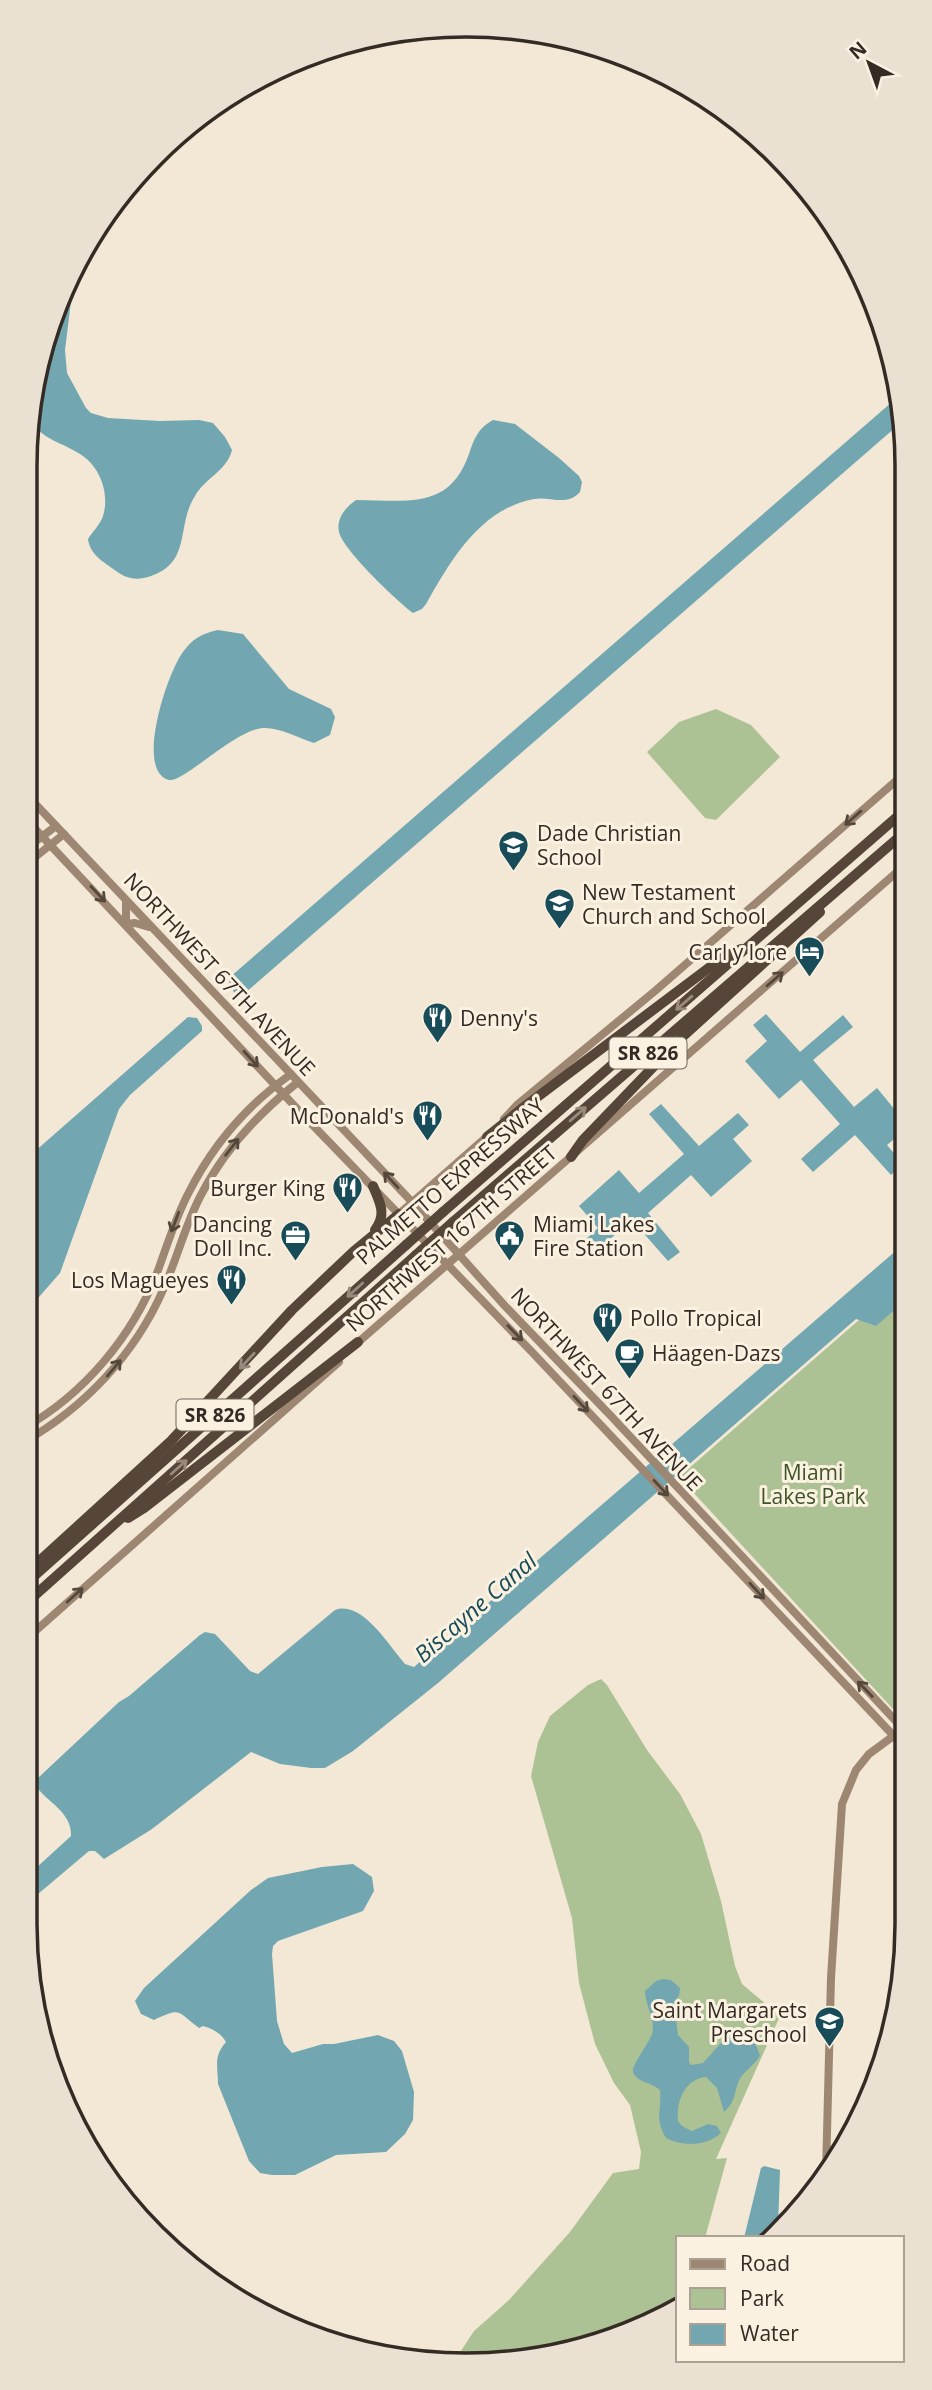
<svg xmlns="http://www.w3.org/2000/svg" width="932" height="2390" font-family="'Open Sans',sans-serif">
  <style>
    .green { fill: #adc294 }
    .water { fill: #72a7b1 }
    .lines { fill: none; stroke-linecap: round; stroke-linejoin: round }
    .secondary { stroke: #9e8772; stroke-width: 8 }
    .highway { stroke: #56463a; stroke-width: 10 }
    .highway-bridge { stroke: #56463a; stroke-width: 10 }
    .oneway { stroke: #54473b }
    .oneway2 { stroke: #988a7d }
    .labels { text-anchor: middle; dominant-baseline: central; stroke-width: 6; stroke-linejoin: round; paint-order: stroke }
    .shield { fill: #faf1e1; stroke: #6f665d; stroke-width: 2 }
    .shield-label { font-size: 19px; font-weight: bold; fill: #342b24 }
    .poi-label { font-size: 21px; fill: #342b24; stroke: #faf1e1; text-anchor: start }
    .street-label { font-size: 21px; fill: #342b24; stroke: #faf1e1 }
    .park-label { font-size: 21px; fill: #3e5426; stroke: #faf1e1 }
    .water-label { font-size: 23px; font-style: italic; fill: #174c58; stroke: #faf1e1 }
    .rim { fill: none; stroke: #342b24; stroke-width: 3.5 }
  </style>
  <rect width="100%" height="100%" fill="#f2e8d5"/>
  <g class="green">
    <polygon points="716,709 751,725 780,757 716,820 705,818 647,752 679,722"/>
    <polygon points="906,1279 907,1711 900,1712 893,1709 679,1477"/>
    <polygon points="601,1679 607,1685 647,1750 680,1794 701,1834 721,1901 735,1966 742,1984 780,2016 716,2159 727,2158 705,2238 678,2238 678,2305 553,2357 455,2360 474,2331 509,2300 570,2232 613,2173 639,2169 641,2152 630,2105 614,2083 595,2044 579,1983 572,1918 531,1776 538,1742 550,1716 588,1685"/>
  </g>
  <g class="water">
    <path d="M73,285L65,350L67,373L86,408L91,413L108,418L160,421L199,420L213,423L225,437L232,450C227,471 205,478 195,496C176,525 192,562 151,576C137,581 127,579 116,571C104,562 90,555 88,539C93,531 100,525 103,516C110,494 100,466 80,454C59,441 48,442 30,422L40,351Z"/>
    <polygon points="900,395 904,408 904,420 244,994 235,993 230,987 229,978"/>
    <path d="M493,420L515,424L559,458L579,476L582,482L580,492C566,507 551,496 534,499C480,509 451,560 426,604L422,609L413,613C397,601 343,550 339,532C336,518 346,507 356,500C406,500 449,511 469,454C474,439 478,428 493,420Z"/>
    <path d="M218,630L243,634L289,689L331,709L335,717L330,735L314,743C299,738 279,727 263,728C235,730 183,783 169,780C134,771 168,671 183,652C192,639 203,633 218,630Z"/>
    <polygon points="766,1014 800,1052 843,1015 853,1027 813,1060 854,1107 877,1088 905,1122 905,1130 887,1145 903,1164 891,1175 855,1135 813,1172 801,1159 840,1124 801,1080 779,1099 745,1061 767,1041 753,1025"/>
    <polygon points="188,1017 197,1018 202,1026 202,1031 130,1095 119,1109 60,1273 25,1313 25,1160"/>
    <polygon points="661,1104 699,1146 738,1113 749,1125 733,1139 752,1161 711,1197 691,1175 648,1213 680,1252 668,1261 632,1220 594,1253 584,1241 598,1228 579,1206 619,1170 639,1193 684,1154 649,1114"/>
    <path d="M906,1242V1300L876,1326L856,1319L438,1683L353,1751L325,1768H311L280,1764L251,1752L152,1829L104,1859L95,1851H89L25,1905L24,1879L71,1836C72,1814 51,1804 39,1790L37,1785L38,1778L119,1702L129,1696L200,1635L205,1632L215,1634L250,1671L258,1674L335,1610C362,1600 389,1646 405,1664L414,1667Z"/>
    <path d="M353,1864L372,1877L374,1891L363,1911L278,1941L273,1946L272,1954L277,2021L284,2044L292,2053L323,2044H334L378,2035L394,2041L402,2051L414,2092L413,2120L405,2134L386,2152L336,2155L295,2175H272L260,2173L249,2161L218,2084C218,2066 213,2057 226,2042C221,2033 213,2029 203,2026L199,2028C176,2011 182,2007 154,2020L141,2014L135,2001L144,1988L251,1890L268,1878L322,1867Z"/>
    <path d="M663,1979L671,1980L680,1988L679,1996L674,2001L678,2035L689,2047V2062L691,2065L703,2063L730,2033C748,2033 756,2040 760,2056C755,2064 746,2070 741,2077C733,2089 738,2100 724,2112L717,2088L706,2077C685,2079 676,2101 678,2121L682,2126L692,2131L708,2124L717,2126L721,2133C707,2146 683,2147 666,2138C654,2118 662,2111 660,2090C653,2083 636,2082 633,2072C631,2066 649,2043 652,2034C656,2018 645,2006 645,1991L656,1981Z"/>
    <polygon points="764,2166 780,2170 778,2228 768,2238 744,2238 761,2168"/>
  </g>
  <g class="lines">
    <g class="secondary">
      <polyline points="24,792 412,1202 505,1306 611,1416 907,1733"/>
      <polyline points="24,817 302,1114 531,1351 907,1750"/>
      <polyline points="24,850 56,826"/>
      <polyline points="24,866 64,834"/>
      <polyline points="126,902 126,924 135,923 149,927"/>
      <polyline points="504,1119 518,1104 655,991 905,773"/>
      <polyline points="399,1214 491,1133"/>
      <polyline points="355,1345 905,865"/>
      <path d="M24,1428C84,1394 132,1337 157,1273C167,1246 175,1219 188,1194C212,1146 247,1105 291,1074"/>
      <path d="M24,1442C85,1407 135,1354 163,1290C177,1259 185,1225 201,1195C224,1150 259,1113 298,1082"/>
      <polyline points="24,1641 339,1362"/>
      <polyline points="826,2172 831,1978 842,1804 856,1770 869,1754 907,1726"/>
    </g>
    <g class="highway">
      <polyline points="487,1137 524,1107 722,958 741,949"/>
      <polyline points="571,1157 583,1140 680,1039 820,912"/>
      <path d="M373,1186C380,1203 387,1214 375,1230"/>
      <polyline points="443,1212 905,810"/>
      <polyline points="453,1222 905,832"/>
      <polyline points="128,1518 144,1508 358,1342"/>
      <polyline points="24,1575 171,1441 292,1310 354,1251 399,1214"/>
      <polyline points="24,1585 406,1245"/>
      <polyline points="24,1605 416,1255"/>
    </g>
    <g class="highway-bridge">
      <polyline points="406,1245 443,1212"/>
      <polyline points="416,1255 453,1222"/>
    </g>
  </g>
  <defs><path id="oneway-shaft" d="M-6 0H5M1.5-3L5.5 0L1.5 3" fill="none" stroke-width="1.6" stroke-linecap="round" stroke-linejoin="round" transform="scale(1.75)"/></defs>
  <g class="oneway">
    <use href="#oneway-shaft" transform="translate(853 818) rotate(139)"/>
    <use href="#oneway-shaft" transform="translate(98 894) rotate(47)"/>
    <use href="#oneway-shaft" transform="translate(775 979) rotate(-41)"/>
    <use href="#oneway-shaft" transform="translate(251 1059) rotate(48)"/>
    <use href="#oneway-shaft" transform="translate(232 1147) rotate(-52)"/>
    <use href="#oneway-shaft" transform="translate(391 1180) rotate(-133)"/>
    <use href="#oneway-shaft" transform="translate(175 1222) rotate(111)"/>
    <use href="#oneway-shaft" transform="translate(515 1333) rotate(46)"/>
    <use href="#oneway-shaft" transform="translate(114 1368) rotate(-50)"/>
    <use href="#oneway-shaft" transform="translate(581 1404) rotate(47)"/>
    <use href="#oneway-shaft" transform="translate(661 1488) rotate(47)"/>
    <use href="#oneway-shaft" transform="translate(757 1591) rotate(47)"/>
    <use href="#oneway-shaft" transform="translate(75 1595) rotate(-42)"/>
    <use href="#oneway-shaft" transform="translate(865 1689) rotate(-134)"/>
  </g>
  <g class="oneway2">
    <use href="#oneway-shaft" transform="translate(684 1003) rotate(139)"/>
    <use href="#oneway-shaft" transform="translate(578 1114) rotate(-41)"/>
    <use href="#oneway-shaft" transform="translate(355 1290) rotate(138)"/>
    <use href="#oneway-shaft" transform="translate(247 1361) rotate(133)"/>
    <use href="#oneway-shaft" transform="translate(179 1467) rotate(-42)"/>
  </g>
  <defs>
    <symbol id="school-pin" viewBox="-11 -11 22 30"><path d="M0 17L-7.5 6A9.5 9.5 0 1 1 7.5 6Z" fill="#174c58" stroke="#faf1e1"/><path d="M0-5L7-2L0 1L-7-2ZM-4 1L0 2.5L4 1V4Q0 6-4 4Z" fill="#fff"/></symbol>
    <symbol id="hotel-pin" viewBox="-11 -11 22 30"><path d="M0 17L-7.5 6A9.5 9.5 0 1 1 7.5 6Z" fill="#174c58" stroke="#faf1e1"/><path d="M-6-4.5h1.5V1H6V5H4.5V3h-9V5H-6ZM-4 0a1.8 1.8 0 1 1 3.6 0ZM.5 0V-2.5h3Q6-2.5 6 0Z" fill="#fff"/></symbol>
    <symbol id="restaurant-pin" viewBox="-11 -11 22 30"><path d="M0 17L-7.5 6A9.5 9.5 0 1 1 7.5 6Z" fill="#174c58" stroke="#faf1e1"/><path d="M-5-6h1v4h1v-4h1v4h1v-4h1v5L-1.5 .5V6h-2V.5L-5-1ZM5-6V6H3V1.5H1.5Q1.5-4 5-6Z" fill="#fff"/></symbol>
    <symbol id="office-pin" viewBox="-11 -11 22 30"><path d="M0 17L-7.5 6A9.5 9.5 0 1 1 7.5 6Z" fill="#174c58" stroke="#faf1e1"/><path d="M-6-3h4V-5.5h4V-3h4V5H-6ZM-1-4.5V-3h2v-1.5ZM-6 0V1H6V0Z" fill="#fff"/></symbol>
    <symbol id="civic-pin" viewBox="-11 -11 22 30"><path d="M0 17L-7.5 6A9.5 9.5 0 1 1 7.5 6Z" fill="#174c58" stroke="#faf1e1"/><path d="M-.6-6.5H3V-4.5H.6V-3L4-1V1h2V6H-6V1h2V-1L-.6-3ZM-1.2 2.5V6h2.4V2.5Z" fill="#fff"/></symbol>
    <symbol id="cafe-pin" viewBox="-11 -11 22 30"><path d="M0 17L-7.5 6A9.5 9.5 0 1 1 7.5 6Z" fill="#174c58" stroke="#faf1e1"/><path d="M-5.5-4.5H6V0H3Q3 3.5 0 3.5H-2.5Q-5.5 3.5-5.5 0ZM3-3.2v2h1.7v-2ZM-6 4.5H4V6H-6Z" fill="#fff"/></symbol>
  </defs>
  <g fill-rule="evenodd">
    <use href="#school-pin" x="496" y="828" width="35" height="47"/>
    <use href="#school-pin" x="542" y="886" width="35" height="47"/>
    <use href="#hotel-pin" x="792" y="934" width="35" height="47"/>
    <use href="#restaurant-pin" x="420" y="1000" width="35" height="47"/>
    <use href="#restaurant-pin" x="410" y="1098" width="35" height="47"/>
    <use href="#restaurant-pin" x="330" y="1170" width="35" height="47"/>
    <use href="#office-pin" x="278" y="1218" width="35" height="47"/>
    <use href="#civic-pin" x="492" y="1218" width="35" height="47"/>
    <use href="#restaurant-pin" x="214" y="1262" width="35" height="47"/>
    <use href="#restaurant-pin" x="590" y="1300" width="35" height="47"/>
    <use href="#cafe-pin" x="612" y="1336" width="35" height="47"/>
    <use href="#school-pin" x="812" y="2004" width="35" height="47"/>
  </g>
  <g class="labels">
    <g class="shield">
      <rect x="609.5" y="1037.5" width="77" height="31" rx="5"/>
      <rect x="176.5" y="1399.5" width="77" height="31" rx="5"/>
    </g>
    <g class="shield-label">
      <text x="648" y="1053">SR 826</text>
      <text x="215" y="1415">SR 826</text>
    </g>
    <g class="poi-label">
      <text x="537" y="833">Dade Christian<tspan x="537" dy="24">School</tspan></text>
      <text x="582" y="892">New Testament<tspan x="582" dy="24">Church and School</tspan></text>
      <text x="787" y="952" text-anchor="end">Carl y lore</text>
      <text x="460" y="1018">Denny's</text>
      <text x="404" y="1116" text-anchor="end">McDonald's</text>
      <text x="325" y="1188" text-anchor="end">Burger King</text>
      <text x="272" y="1224" text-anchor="end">Dancing<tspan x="272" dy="24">Doll Inc.</tspan></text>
      <text x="533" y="1224">Miami Lakes<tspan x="533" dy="24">Fire Station</tspan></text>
      <text x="209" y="1280" text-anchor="end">Los Magueyes</text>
      <text x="630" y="1318">Pollo Tropical</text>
      <text x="652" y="1353">Häagen-Dazs</text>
      <text x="807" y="2010" text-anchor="end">Saint Margarets<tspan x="807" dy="24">Preschool</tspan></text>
    </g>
    <g class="street-label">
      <text transform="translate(220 974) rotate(47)">NORTHWEST 67TH AVENUE</text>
      <text transform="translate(450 1181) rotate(-41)">PALMETTO EXPRESSWAY</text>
      <text transform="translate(451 1238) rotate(-41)">NORTHWEST 167TH STREET</text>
      <text transform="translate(607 1389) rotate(47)">NORTHWEST 67TH AVENUE</text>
    </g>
    <g class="park-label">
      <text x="813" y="1472">Miami<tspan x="813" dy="24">Lakes Park</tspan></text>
    </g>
    <g class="water-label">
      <text transform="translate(475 1607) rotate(-41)">Biscayne Canal</text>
    </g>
  </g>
  <path d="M0 0H932V2390H0ZM466 37H466A429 429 0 0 1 895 466V1924A429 429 0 0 1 466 2353H466A429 429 0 0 1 37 1924V466A429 429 0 0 1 466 37Z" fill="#eae1d2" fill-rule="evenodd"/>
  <path class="rim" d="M466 37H466A429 429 0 0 1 895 466V1924A429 429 0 0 1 466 2353H466A429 429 0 0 1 37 1924V466A429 429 0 0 1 466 37Z"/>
  <rect x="676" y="2236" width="228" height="126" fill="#faf1e1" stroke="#aba295" stroke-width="2"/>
  <rect x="690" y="2259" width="35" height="10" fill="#9e8772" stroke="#aba295" stroke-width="2"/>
  <text x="740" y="2271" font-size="21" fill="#342b24">Road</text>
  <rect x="690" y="2288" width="35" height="21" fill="#adc294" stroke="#aba295" stroke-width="2"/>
  <text x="740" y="2306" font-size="21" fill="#342b24">Park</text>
  <rect x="690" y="2324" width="35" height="21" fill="#72a7b1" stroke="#aba295" stroke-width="2"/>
  <text x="740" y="2341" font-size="21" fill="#342b24">Water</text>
  <g transform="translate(869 63) rotate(319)" stroke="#faf1e1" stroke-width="5" paint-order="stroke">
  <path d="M0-5L12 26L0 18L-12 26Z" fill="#342b24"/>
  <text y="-10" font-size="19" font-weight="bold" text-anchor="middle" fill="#342b24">N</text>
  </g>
</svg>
